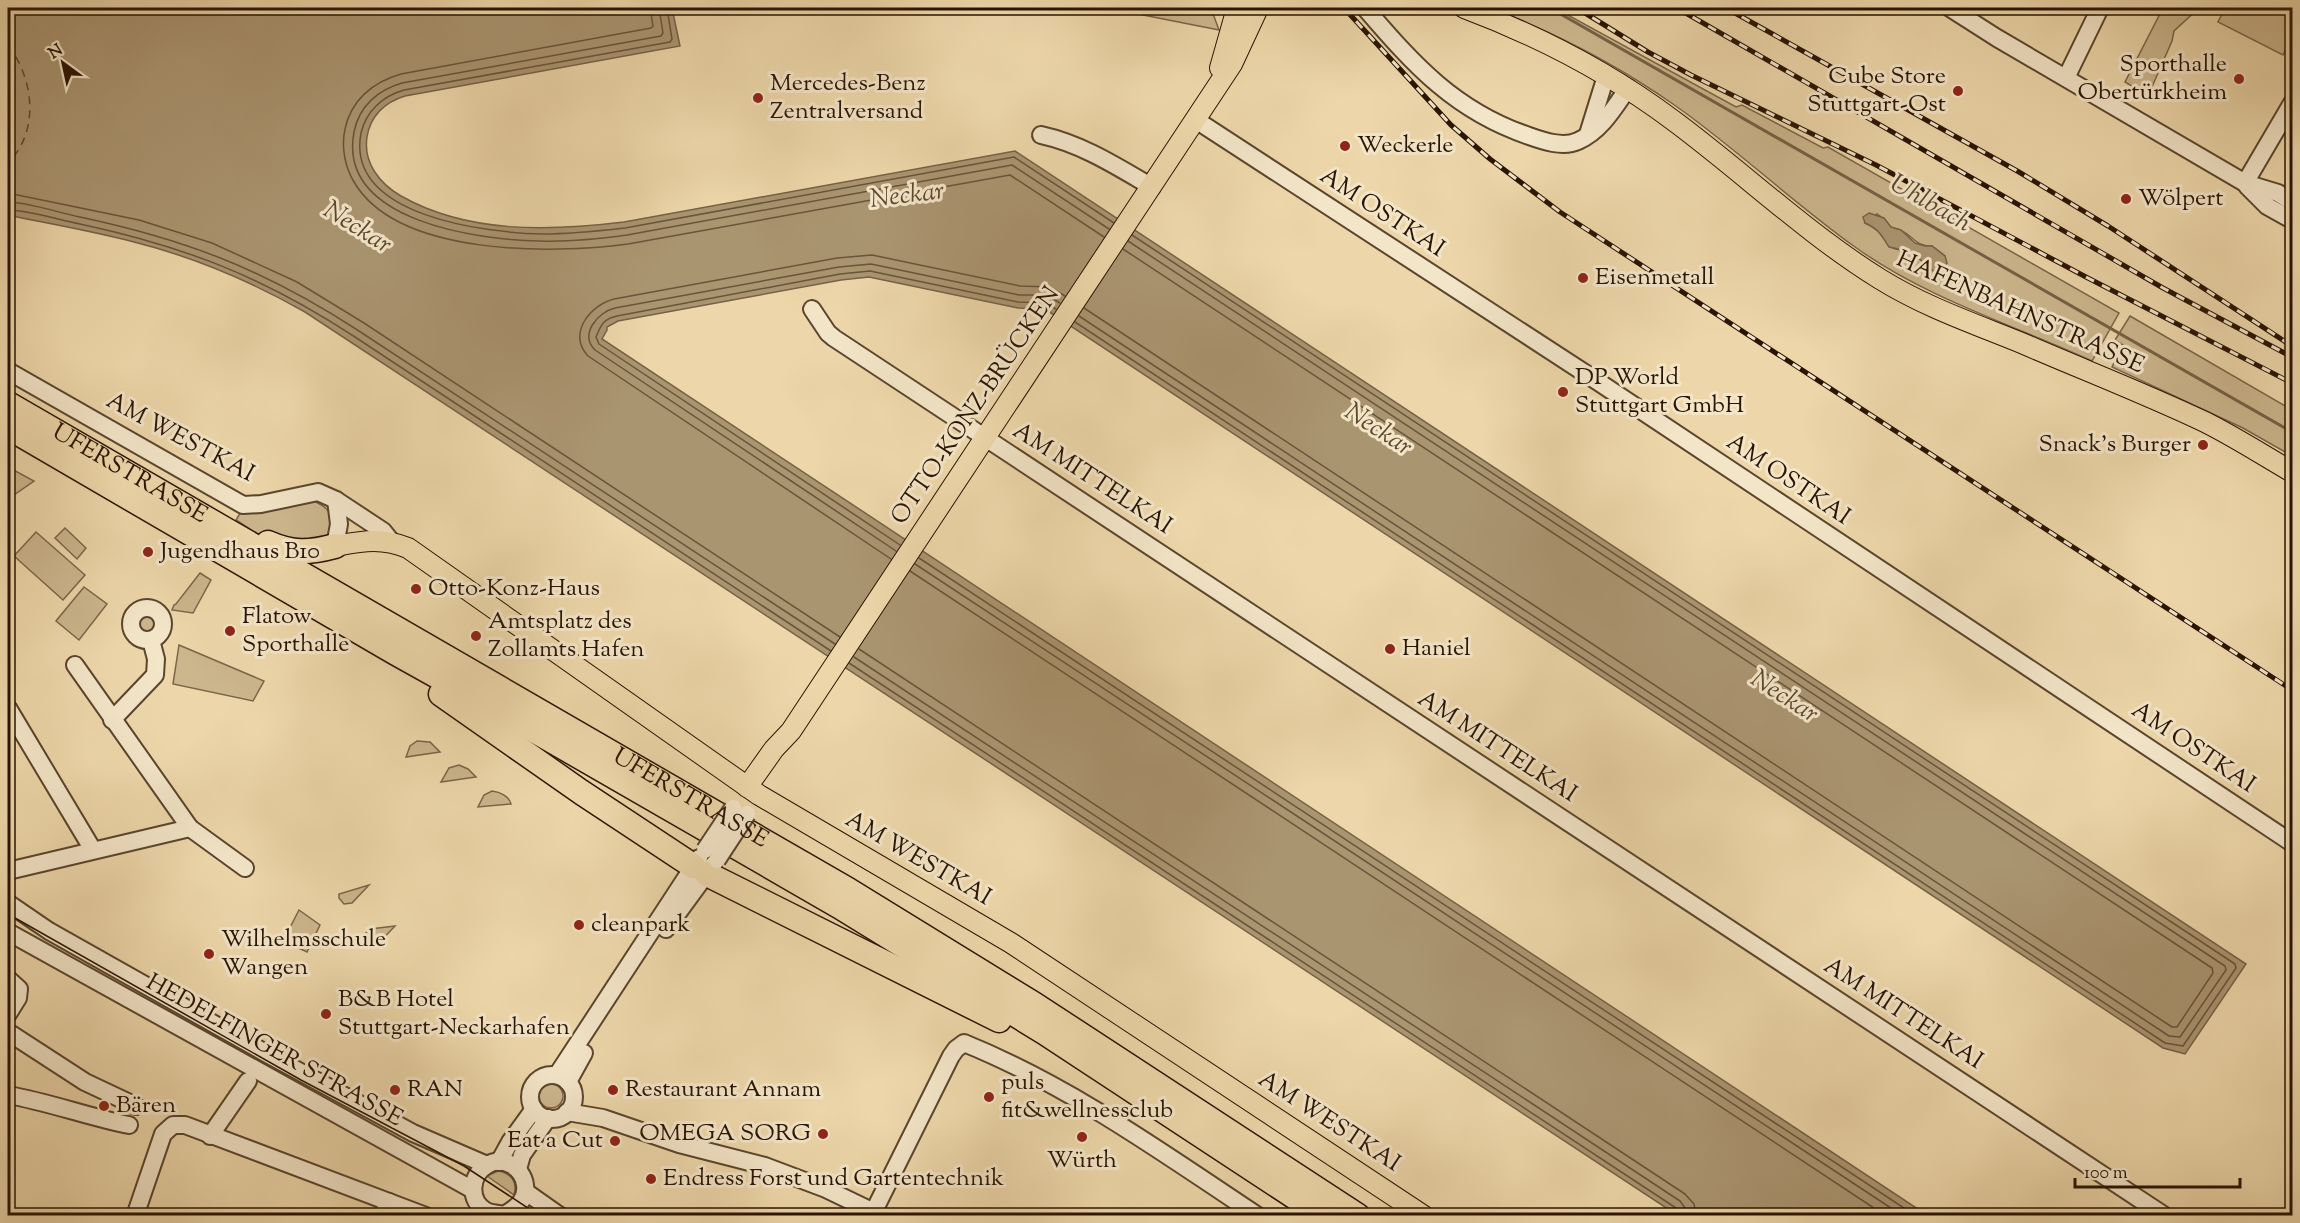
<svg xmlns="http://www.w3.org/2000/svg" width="2300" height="1223" font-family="'Sorts Mill Goudy',serif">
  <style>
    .green { fill: #ccb68d; stroke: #7a6548; stroke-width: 1.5; fill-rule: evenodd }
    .water { fill: #aa9571; stroke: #766145; stroke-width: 1.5 }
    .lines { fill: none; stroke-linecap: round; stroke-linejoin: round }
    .shore { stroke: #6a543a; stroke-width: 1.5 }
    .stream { stroke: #766145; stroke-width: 3 }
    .ferry { stroke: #5d482e; stroke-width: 1.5; stroke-dasharray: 8 6; stroke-linecap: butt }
    .minor-casing { stroke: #5a452c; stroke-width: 20 }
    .major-casing { stroke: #291402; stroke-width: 22 }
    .highway-casing { stroke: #291402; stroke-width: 27 }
    .minor { stroke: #f3e5c8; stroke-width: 16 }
    .major { stroke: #edd7aa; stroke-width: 20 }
    .highway { stroke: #edd7aa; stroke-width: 24 }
    .tram { stroke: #291402; stroke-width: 1.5 }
    .rail-casing { stroke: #291402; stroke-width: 5 }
    .rail { stroke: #f3e5c8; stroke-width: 3; stroke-dasharray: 9; stroke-linecap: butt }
    .minor-bridge-casing { stroke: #5a452c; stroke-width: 20; stroke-linecap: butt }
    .minor-bridge { stroke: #f3e5c8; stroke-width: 16 }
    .poi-dot { fill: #8f2418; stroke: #f3e5c8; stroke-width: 2 }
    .labels { text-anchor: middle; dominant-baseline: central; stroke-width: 6; stroke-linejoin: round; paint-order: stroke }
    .poi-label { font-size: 24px; fill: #291402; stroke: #f3e5c8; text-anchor: start }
    .street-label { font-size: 24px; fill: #291402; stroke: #f3e5c8 }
    .water-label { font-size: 26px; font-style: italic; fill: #5d482e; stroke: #f3e5c8 }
  </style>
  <rect width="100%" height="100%" fill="#edd7aa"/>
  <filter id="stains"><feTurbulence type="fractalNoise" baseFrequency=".00333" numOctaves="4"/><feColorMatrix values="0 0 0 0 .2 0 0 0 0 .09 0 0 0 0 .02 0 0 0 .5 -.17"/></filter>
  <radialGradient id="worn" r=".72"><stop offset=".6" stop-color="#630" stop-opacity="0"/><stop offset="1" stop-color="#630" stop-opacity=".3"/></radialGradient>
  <g class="green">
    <polygon points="1018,8 1202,8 1212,11 1219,30 1138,14"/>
    <path d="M1492,8H1555L1736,107L1742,105L1823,148L1828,147L2119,313L2092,361C2013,325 1926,298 1855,247C1792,202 1736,148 1673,104C1617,65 1555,33 1492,8ZM1877,214C1884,218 1886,224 1892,228C1895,229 1899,229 1902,231C1914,237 1917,247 1932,246L1945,256L1929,270C1924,264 1918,255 1912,252C1906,249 1899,251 1893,248C1879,238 1885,232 1865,223Z"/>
    <polygon points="2163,8 2199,8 2174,31 2172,41 2148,96 2125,82"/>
    <polygon points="2225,8 2292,8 2292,36 2283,55 2218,22"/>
    <polygon points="2130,316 2292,410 2292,456 2243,428 2112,367 2123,345 2115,340"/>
    <polygon points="8,467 34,481 8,499"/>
    <path d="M312,500C331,509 332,512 330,533L315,546L261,536L236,520L242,510Z"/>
    <polygon points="65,528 86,548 77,559 55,538"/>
    <polygon points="36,532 85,575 63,600 14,556"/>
    <polygon points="200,573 211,580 193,613 172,610 174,605 176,604"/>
    <polygon points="84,587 107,604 79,640 56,621"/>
    <circle cx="147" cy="625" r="10"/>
    <polygon points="179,645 264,681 253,701 173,684"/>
    <polygon points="417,741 430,742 440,752 406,757 410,746"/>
    <polygon points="459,765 468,769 476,777 441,782 449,768"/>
    <path d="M492,791C500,792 509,796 511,804L478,807L484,795Z"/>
    <polygon points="369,885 352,903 344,904 339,898 339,894"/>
    <polygon points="299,910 320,925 307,952 283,941"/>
    <polygon points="395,926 376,946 370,945 365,940 365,934 370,929"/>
    <circle cx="551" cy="1096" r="12"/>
    <path d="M498,1171C511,1173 518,1182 514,1195L487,1176Z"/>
  </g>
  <g class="water">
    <path d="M8,8H672L680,46L405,96C385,102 370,116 367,137C363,163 380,184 401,196C468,234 550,231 624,222L1015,151L2246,964L2185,1054L2163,1048L1045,309L1018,308L869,277L841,280L618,321L607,327V330L602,339L1927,1215H1677L305,312C252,282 194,257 134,242C92,231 50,224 8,215Z"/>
    <path d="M1869,213L1884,218L1891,227L1901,230L1915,243L1925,246H1932L1945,256L1947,263C1943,269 1940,271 1933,271L1912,252L1889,247C1881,235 1879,229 1865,223L1863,217Z"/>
  </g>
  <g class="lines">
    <g class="shore">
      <path d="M650,8L653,26L651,28L401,74C373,82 351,100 345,129C341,147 345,167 354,182C398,257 554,254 628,244L1010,175L1104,237"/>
      <path d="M659,8L663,33L661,36L402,83C378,90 359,106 354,132C337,222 480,240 540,241C569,242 598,239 627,235L1012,165L1109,229"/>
      <path d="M667,8L672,39L670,42L404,90C383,96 366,111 361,133C345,217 488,233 543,234C571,234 598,231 625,228L1014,157L1114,223"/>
      <polyline points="8,193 139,220 212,243 297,282 364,323 840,637"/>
      <path d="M8,202C31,203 56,212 80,217C188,240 265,270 359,331L835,644"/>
      <path d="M8,210C31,211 56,219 80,224C187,247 263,277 355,337L831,651"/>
      <polyline points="1084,308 2172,1027 2177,1027 2213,973 2212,968 1123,249"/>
      <polyline points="1079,316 2169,1036 2180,1037 2226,970 2225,966 1128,241"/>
      <polyline points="1075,322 2165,1043 2183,1046 2236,968 2235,964 1132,235"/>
      <path d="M900,545L599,344L596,337C601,325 603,319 617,316L840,274L870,271L1018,302L1045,303L1056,309"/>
      <path d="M896,551L595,350C579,334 598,312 615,308L839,267L871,264L1019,295H1046L1060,303"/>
      <polyline points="919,558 1916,1216"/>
      <path d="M891,559L588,356C567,334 590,305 614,299L837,258L872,255L1020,286L1050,287L1065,296"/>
      <polyline points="915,564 1903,1216"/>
      <polyline points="910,571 1886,1216"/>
      <polyline points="859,649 1685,1194 1694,1204 1696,1216"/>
      <polyline points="854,657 1680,1201 1685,1208 1687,1216"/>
      <polyline points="849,663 1676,1208 1679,1216"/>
    </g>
    <polyline class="stream" points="1550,8 2292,432"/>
    <path class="ferry" d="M8,45C34,79 40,131 8,163"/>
    <defs>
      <g id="minor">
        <path d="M1365,8C1414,65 1455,111 1529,136C1543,141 1563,148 1578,141C1601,131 1614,108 1628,88"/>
        <polyline points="1950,8 1997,38 2245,183 2278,193 2292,202"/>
        <polyline points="2066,78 2100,8"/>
        <polyline points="1196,120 1600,383 2292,843"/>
        <polyline points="1588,134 1606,76"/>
        <path d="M1041,135C1082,144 1116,166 1152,187"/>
        <polyline points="2245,183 2292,103"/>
        <polyline points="2247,186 2267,206 2292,220"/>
        <polyline points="812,309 828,333 834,338 2165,1216"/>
        <polyline points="8,371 243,505 261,504 318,492 336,500 383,531 391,541"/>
        <polyline points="335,546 339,524 336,500"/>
        <circle cx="147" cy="624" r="16"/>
        <polyline points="75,665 190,828"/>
        <polyline points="8,708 93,850"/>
        <polyline points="112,720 155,675 156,659 151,640"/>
        <polyline points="8,871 190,828 245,868"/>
        <polyline points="8,903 49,931 269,1055 413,1133 487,1165"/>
        <polyline points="666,929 713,865"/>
        <polyline points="8,932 473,1190"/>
        <polyline points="8,979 19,989 18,998 8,1014"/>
        <polyline points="8,1032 85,1082 136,1106"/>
        <polyline points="557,1075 699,858"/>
        <circle cx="552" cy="1097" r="22"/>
        <polyline points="568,1082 584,1053"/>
        <path d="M8,1095C49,1102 88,1117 129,1125"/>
        <polyline points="567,1112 603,1118 679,1144 765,1166 826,1189 882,1216"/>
        <polyline points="210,1136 248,1081"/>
        <polyline points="499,1162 510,1142 534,1109"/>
        <polyline points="518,1169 522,1155 548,1118"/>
        <polyline points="526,1192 560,1216"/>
        <path d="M874,1211L951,1056L956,1049L964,1043C1070,1086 1163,1153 1258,1216"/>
        <path d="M506,1214C517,1207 527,1200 525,1185C523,1168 503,1155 487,1165C470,1175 468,1201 486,1211C494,1215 501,1213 509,1216"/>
        <polyline points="135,1216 163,1134 173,1125 185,1125 426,1216"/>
        <polyline points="382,1216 389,1202"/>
      </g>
      <g id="major">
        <path d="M1464,8C1539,36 1610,73 1674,121C1744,173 1806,233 1880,279C1925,307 1975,324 2024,344C2084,370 2146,394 2205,422C2235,437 2263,455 2292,472"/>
        <polyline points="1220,68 1237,8"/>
        <path d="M335,546C363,541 381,537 408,548L759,795L1011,943L1424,1216"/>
        <polyline points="747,787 774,749 791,731 1232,64 1258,8"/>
      </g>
      <g id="highway">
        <path id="s1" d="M8,404L848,890L1035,1005L1358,1216"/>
        <polyline points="8,427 396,653 525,725 839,906 1044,1032 1324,1216"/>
        <path d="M268,543C293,554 309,553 335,546"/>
        <polyline points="441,694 581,792 693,866"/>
        <polyline points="707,874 999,1020"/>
      </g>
    </defs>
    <use href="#minor" class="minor-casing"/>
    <use href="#major" class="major-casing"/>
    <use href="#highway" class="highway-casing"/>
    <use href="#minor" class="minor"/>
    <use href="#major" class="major"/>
    <use href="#highway" class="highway"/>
    <polyline class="tram" points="8,914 301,1080 464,1166 540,1216"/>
    <defs>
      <g id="rail">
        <polyline points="1344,8 1451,125 1490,159 1560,212 2292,690"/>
        <polyline points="1577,8 1648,52 1691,75 1876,165 2086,277 2292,383"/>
        <polyline points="1677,8 2163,288 2292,357"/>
        <polyline points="1726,8 2019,172 2108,226 2292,346"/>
      </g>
    </defs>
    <use href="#rail" class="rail-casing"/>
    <use href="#rail" class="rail"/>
    <defs>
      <g id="minor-bridge">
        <polyline points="705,850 733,808"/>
        <polyline points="717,860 747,814"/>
      </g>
    </defs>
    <use href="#minor-bridge" class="minor-bridge-casing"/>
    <use href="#minor-bridge" class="minor-bridge"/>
  </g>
  <g class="poi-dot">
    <circle cx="2239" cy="79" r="6"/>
    <circle cx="1958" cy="91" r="6"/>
    <circle cx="758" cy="98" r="6"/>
    <circle cx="1345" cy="146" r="6"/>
    <circle cx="2126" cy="199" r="6"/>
    <circle cx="1583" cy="278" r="6"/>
    <circle cx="1563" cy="392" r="6"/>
    <circle cx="2203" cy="445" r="6"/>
    <circle cx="148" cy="552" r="6"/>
    <circle cx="416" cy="589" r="6"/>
    <circle cx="230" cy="631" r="6"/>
    <circle cx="476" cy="636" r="6"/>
    <circle cx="1390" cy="649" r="6"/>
    <circle cx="579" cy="925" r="6"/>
    <circle cx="209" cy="954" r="6"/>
    <circle cx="326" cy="1014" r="6"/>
    <circle cx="395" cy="1090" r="6"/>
    <circle cx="613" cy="1090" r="6"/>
    <circle cx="989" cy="1097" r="6"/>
    <circle cx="104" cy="1106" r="6"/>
    <circle cx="823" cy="1134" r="6"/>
    <circle cx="1082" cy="1137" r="6"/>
    <circle cx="615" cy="1141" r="6"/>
    <circle cx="651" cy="1179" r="6"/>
  </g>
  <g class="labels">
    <g class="poi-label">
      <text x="2227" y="65" text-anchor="end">Sporthalle<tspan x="2227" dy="28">Obertürkheim</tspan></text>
      <text x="1946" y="77" text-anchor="end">Cube Store<tspan x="1946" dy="28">Stuttgart-Ost</tspan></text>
      <text x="770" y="84">Mercedes-Benz<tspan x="770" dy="28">Zentralversand</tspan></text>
      <text x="1357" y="146">Weckerle</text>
      <text x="2138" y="199">Wölpert</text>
      <text x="1595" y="278">Eisenmetall</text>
      <text x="1575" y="378">DP World<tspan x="1575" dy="28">Stuttgart GmbH</tspan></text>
      <text x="2191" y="445" text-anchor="end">Snack's Burger</text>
      <text x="160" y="552">Jugendhaus B10</text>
      <text x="428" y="589">Otto-Konz-Haus</text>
      <text x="242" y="617">Flatow<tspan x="242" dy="28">Sporthalle</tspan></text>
      <text x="488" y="622">Amtsplatz des<tspan x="488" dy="28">Zollamts Hafen</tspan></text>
      <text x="1402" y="649">Haniel</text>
      <text x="591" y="925">cleanpark</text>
      <text x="221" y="940">Wilhelmsschule<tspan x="221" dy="28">Wangen</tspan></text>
      <text x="338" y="1000">B&amp;B Hotel<tspan x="338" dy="28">Stuttgart-Neckarhafen</tspan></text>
      <text x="1001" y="1083">puls<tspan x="1001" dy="28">fit&amp;wellnessclub</tspan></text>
      <text x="407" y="1090">RAN</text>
      <text x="625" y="1090">Restaurant Annam</text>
      <text x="116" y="1106">Bären</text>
      <text x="811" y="1134" text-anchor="end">OMEGA SORG</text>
      <text x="603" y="1141" text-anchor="end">Eat a Cut</text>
      <text x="1082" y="1161" text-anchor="middle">Würth</text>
      <text x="663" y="1179">Endress Forst und Gartentechnik</text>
    </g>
    <g class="street-label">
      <text transform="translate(1382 213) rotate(33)">AM OSTKAI</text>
      <text transform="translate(2020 313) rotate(24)">HAFENBAHNSTRASSE</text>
      <text transform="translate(976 406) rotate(-56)">OTTO-KONZ-BRÜCKEN</text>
      <text transform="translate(180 438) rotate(28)">AM WESTKAI</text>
      <text stroke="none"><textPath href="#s1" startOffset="140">UFERSTRASSE</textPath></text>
      <text transform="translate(1092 479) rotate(33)">AM MITTELKAI</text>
      <text transform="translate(1788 480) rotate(34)">AM OSTKAI</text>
      <text transform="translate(1497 747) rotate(33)">AM MITTELKAI</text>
      <text transform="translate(2193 748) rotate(34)">AM OSTKAI</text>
      <text stroke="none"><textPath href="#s1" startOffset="788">UFERSTRASSE</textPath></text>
      <text transform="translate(918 859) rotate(30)">AM WESTKAI</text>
      <text transform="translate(1903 1014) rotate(33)">AM MITTELKAI</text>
      <text transform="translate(274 1051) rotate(29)">HEDELFINGER STRASSE</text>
      <text transform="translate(1329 1122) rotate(33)">AM WESTKAI</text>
    </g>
    <g class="water-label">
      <text transform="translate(907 196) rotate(-7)">Neckar</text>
      <text transform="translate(1930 204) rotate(30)">Uhlbach</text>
      <text transform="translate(357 228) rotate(32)">Neckar</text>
      <text transform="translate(1378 430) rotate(33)">Neckar</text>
      <text transform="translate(1784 697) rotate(33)">Neckar</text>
    </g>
  </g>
  <rect width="2300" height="1223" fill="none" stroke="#edd7aa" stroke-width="30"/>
  <rect x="9" y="9" width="2282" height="1205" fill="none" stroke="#291402" stroke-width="3"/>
  <rect x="15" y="15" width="2270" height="1193" fill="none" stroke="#291402" stroke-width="1.5"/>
  <g transform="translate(63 63) rotate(327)" stroke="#f3e5c8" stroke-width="4.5" paint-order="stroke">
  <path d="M0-4.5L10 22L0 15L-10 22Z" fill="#291402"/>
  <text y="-9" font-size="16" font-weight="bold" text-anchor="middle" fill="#291402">N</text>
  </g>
  <path d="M2075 1178v9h165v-9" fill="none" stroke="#291402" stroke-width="3"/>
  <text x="2084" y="1178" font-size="18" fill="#291402" stroke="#f3e5c8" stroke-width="4.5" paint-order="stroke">100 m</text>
  <rect width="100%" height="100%" filter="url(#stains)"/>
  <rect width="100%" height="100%" fill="url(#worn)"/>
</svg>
